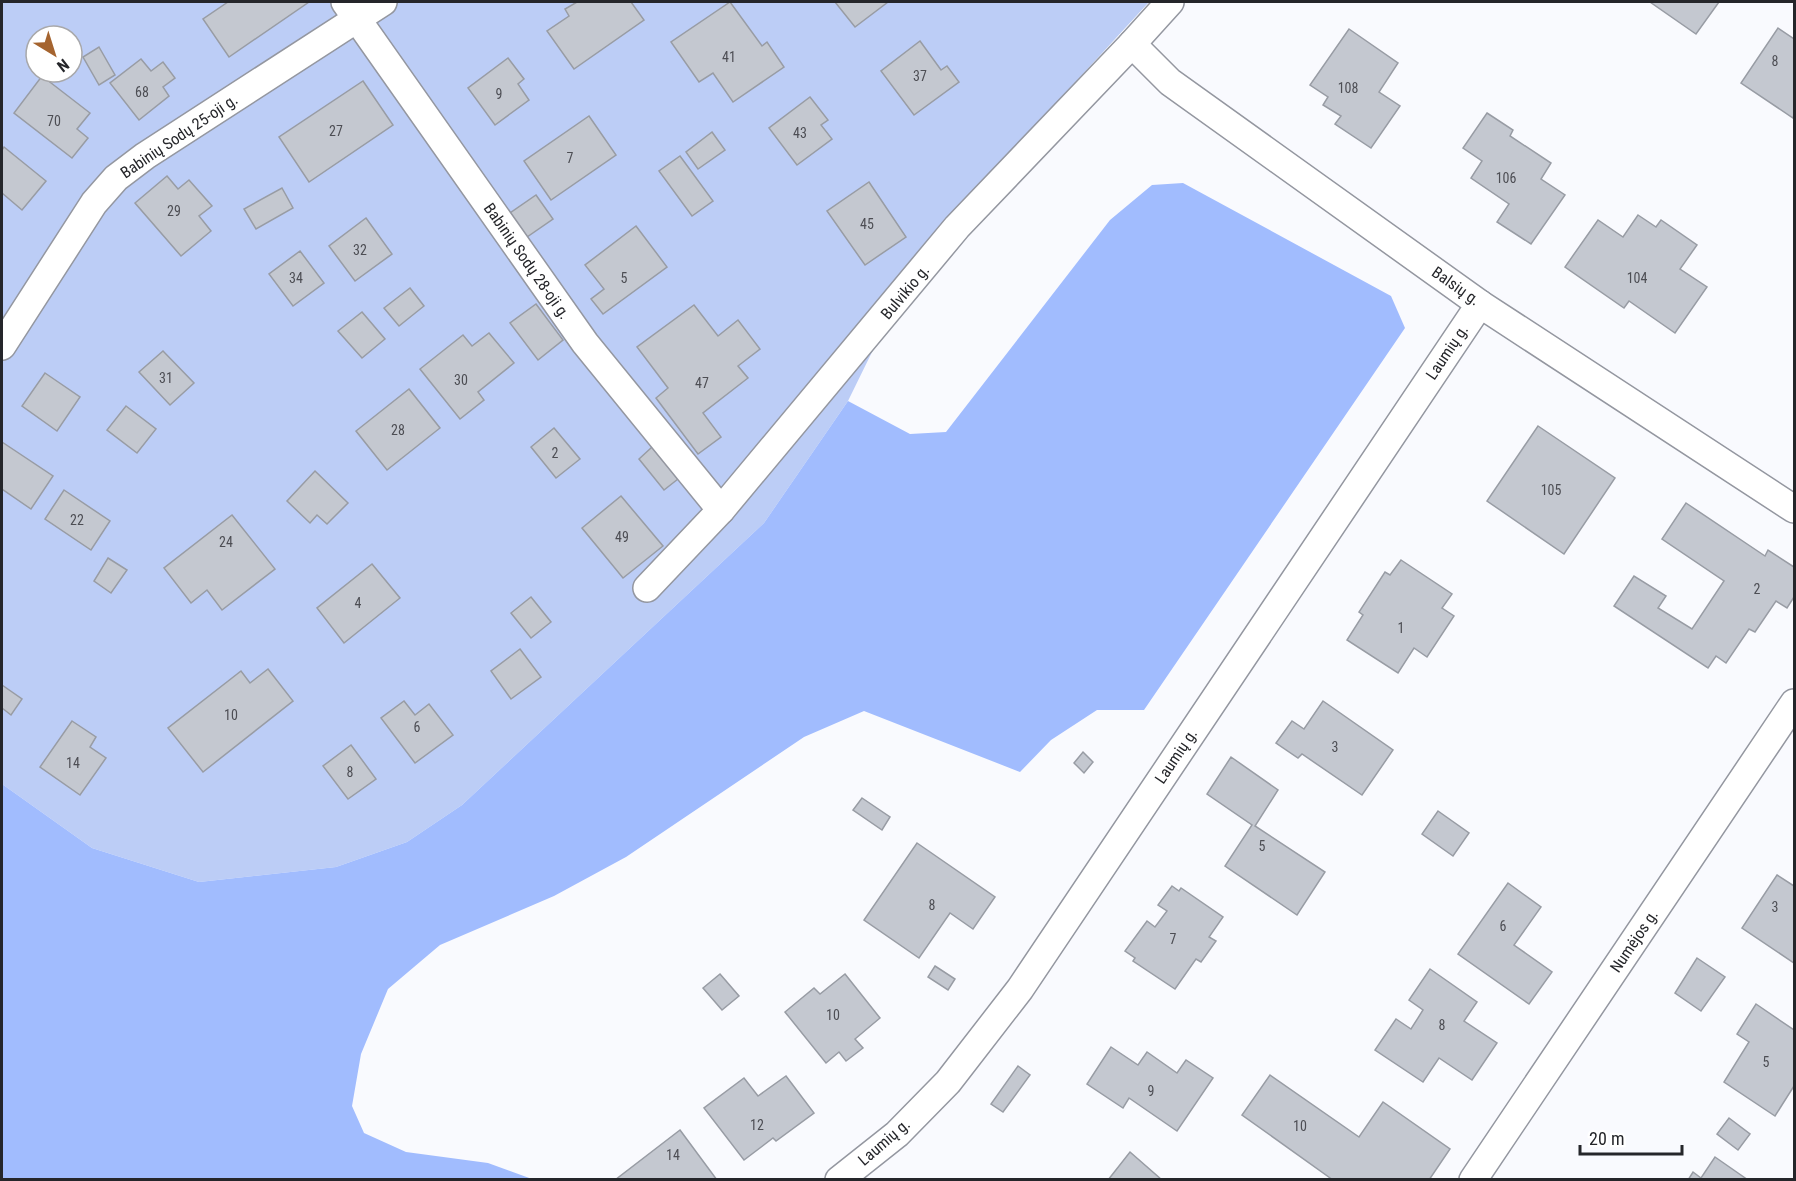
<svg xmlns="http://www.w3.org/2000/svg" width="1796" height="1181" font-family="'Roboto Condensed',sans-serif">
  <style>
    .green { fill: #bccdf6; fill-rule: evenodd }
    .forest { fill: #a1bcfe }
    .building { fill: #c4c8d0; stroke: #989ca4; stroke-width: 1.5 }
    .lines { fill: none; stroke-linecap: round; stroke-linejoin: round }
    .minor-casing { stroke: #9497a0; stroke-width: 30 }
    .minor { stroke: #fff; stroke-width: 27 }
    .labels { text-anchor: middle; dominant-baseline: central; stroke-width: 4.5; stroke-linejoin: round; paint-order: stroke }
    .number-label { font-size: 14px; fill: #4d4e54 }
    .street-label { font-size: 16px; fill: #25262a; stroke: #fff }
  </style>
  <rect width="100%" height="100%" fill="#f9fafe"/>
  <path class="green" d="M2,2H1149L936,234L897,301L848,401L764,523L462,805L407,842L336,867L199,882L92,848L2,784ZM36,36H72V72H36Z"/>
  <polygon class="forest" points="1183,183 1391,296 1405,328 1144,710 1097,710 1051,740 1020,772 864,711 804,737 626,857 554,896 440,945 388,989 361,1054 352,1106 364,1133 406,1152 488,1163 532,1179 2,1179 2,784 92,848 199,882 336,867 407,842 462,805 764,523 848,401 910,434 946,432 1110,220 1152,185"/>
  <g class="building">
    <polygon points="228,2 309,2 229,57 203,19"/>
    <polygon points="577,2 631,2 644,20 574,69 547,31 569,16 565,9"/>
    <polygon points="730,2 762,46 767,42 784,67 733,102 713,73 699,82 671,42"/>
    <polygon points="835,2 888,2 855,27"/>
    <polygon points="1650,2 1719,2 1696,34"/>
    <polygon points="1778,28 1794,39 1794,115 1793,118 1741,83"/>
    <polygon points="1349,29 1398,63 1379,92 1400,106 1371,148 1335,124 1341,116 1323,105 1328,97 1310,85"/>
    <polygon points="920,41 941,70 947,66 959,82 914,115 881,71"/>
    <polygon points="99,47 115,75 99,85 83,57"/>
    <polygon points="508,58 524,79 518,84 529,100 495,125 468,88"/>
    <polygon points="141,59 151,71 163,62 175,78 163,87 169,96 139,120 110,83"/>
    <polygon points="42,76 90,113 77,129 88,138 72,158 14,113"/>
    <polygon points="363,81 393,125 309,182 279,137"/>
    <polygon points="810,97 828,120 821,125 832,139 797,165 769,128"/>
    <polygon points="1487,113 1513,130 1510,136 1551,163 1541,179 1565,195 1531,244 1497,222 1509,204 1471,178 1482,161 1463,148"/>
    <polygon points="589,116 616,155 551,200 524,161"/>
    <polygon points="712,132 725,150 698,169 686,152"/>
    <polygon points="4,147 46,181 22,210 2,193 2,150"/>
    <polygon points="680,156 713,201 692,216 659,171"/>
    <polygon points="167,176 178,189 189,180 212,206 199,216 211,231 181,256 135,203"/>
    <polygon points="869,182 906,237 865,265 827,211"/>
    <polygon points="282,188 293,208 256,229 244,209"/>
    <polygon points="536,195 553,219 527,237 510,213"/>
    <polygon points="1638,215 1656,227 1661,220 1697,245 1680,269 1707,287 1675,333 1629,301 1624,308 1565,267 1598,220 1623,237"/>
    <polygon points="366,218 392,254 355,281 329,246"/>
    <polygon points="636,226 667,267 603,314 591,299 604,289 585,265"/>
    <polygon points="300,251 324,283 293,306 269,274"/>
    <polygon points="410,288 424,306 399,326 384,308"/>
    <polygon points="536,304 563,340 538,360 510,323"/>
    <polygon points="694,305 718,336 738,320 760,349 738,366 748,378 703,413 721,437 698,454 656,398 668,388 637,347"/>
    <polygon points="362,312 385,339 362,358 338,331"/>
    <polygon points="489,333 514,363 478,392 484,400 460,419 420,369 463,335 472,346"/>
    <polygon points="163,351 194,383 170,405 139,372"/>
    <polygon points="45,373 80,397 57,431 22,406"/>
    <polygon points="409,389 440,428 387,470 356,431"/>
    <polygon points="126,406 156,429 137,453 107,430"/>
    <polygon points="1538,426 1615,478 1564,554 1487,501"/>
    <polygon points="554,428 580,459 556,478 531,447"/>
    <polygon points="2,442 53,476 31,509 2,489"/>
    <polygon points="652,447 678,479 664,490 639,459"/>
    <polygon points="315,471 348,503 327,524 317,515 310,523 287,501"/>
    <polygon points="64,490 110,521 91,550 45,519"/>
    <polygon points="621,496 663,546 623,578 582,528"/>
    <polygon points="1686,503 1765,556 1768,550 1794,567 1794,597 1787,608 1776,601 1755,632 1749,629 1726,663 1716,656 1708,668 1614,606 1634,576 1666,596 1658,608 1692,629 1724,581 1662,539"/>
    <polygon points="232,515 275,569 222,610 207,590 191,603 164,568"/>
    <polygon points="108,558 127,570 111,593 94,581"/>
    <polygon points="1401,560 1452,594 1442,608 1454,616 1427,657 1414,648 1398,673 1347,640 1363,615 1359,612 1385,572 1390,575"/>
    <polygon points="372,564 400,598 344,643 317,608"/>
    <polygon points="531,597 551,622 531,638 511,613"/>
    <polygon points="520,649 541,677 511,699 491,671"/>
    <polygon points="268,669 293,701 203,772 168,728 241,671 250,683"/>
    <polygon points="2,685 22,699 11,715 2,708"/>
    <polygon points="404,701 415,715 429,704 453,735 415,763 381,718"/>
    <polygon points="1323,701 1393,750 1362,795 1302,754 1298,758 1276,743 1292,721 1304,729"/>
    <polygon points="72,721 96,737 90,747 106,758 80,795 40,767"/>
    <polygon points="351,745 376,779 348,799 323,766"/>
    <polygon points="1083,752 1093,762 1084,773 1074,763"/>
    <polygon points="1231,757 1278,790 1255,826 1325,872 1297,915 1225,866 1252,825 1207,794"/>
    <polygon points="862,798 890,817 882,830 853,810"/>
    <polygon points="1438,811 1469,833 1453,856 1422,834"/>
    <polygon points="917,843 995,897 973,929 950,913 919,958 864,920"/>
    <polygon points="1777,875 1794,886 1794,963 1742,928"/>
    <polygon points="1508,883 1541,907 1514,945 1552,972 1529,1004 1458,954"/>
    <polygon points="1172,886 1179,891 1181,888 1223,917 1209,937 1216,941 1201,962 1196,959 1175,989 1133,961 1135,958 1125,951 1147,921 1155,927 1167,911 1158,905"/>
    <polygon points="1697,958 1725,977 1701,1011 1675,993"/>
    <polygon points="935,966 955,979 948,990 928,977"/>
    <polygon points="1430,969 1477,1002 1464,1021 1497,1043 1472,1080 1439,1058 1423,1082 1375,1050 1396,1019 1411,1029 1423,1010 1409,1000"/>
    <polygon points="720,974 739,996 722,1010 703,988"/>
    <polygon points="845,974 880,1018 855,1039 863,1048 846,1061 839,1052 826,1063 785,1012 814,988 820,994"/>
    <polygon points="1756,1004 1794,1030 1794,1086 1775,1116 1724,1082 1749,1042 1737,1034"/>
    <polygon points="1111,1047 1138,1065 1147,1052 1177,1073 1186,1060 1213,1078 1177,1131 1129,1098 1123,1108 1087,1084"/>
    <polygon points="1018,1066 1030,1075 1003,1112 991,1104"/>
    <polygon points="1270,1075 1359,1137 1383,1102 1450,1149 1429,1180 1333,1180 1242,1115"/>
    <polygon points="786,1076 814,1113 776,1141 773,1138 744,1160 704,1108 744,1078 758,1096"/>
    <polygon points="1729,1118 1750,1134 1738,1150 1717,1134"/>
    <polygon points="680,1130 717,1180 615,1180"/>
    <polygon points="1130,1152 1162,1180 1108,1180"/>
    <polygon points="1715,1157 1748,1180 1688,1180 1693,1172 1701,1178"/>
  </g>
  <g class="lines">
    <defs>
      <g id="minor">
        <polyline points="345,2 585,343 721,510"/>
        <polyline points="1132,44 1170,82 1480,304 1794,509"/>
        <polyline points="2,346 94,203 116,178 145,156 383,2"/>
        <polyline points="647,588 721,510 957,227 1132,44 1170,2"/>
        <polyline points="839,1180 897,1134 948,1082 1020,989 1480,304"/>
        <polyline points="1473,1180 1794,703"/>
      </g>
    </defs>
    <use href="#minor" class="minor-casing"/>
    <use href="#minor" class="minor"/>
  </g>
  <g class="labels">
    <g class="number-label">
      <text x="729" y="57">41</text>
      <text x="1775" y="61">8</text>
      <text x="920" y="76">37</text>
      <text x="1348" y="88">108</text>
      <text x="142" y="92">68</text>
      <text x="499" y="94">9</text>
      <text x="54" y="121">70</text>
      <text x="336" y="131">27</text>
      <text x="800" y="133">43</text>
      <text x="570" y="158">7</text>
      <text x="1506" y="178">106</text>
      <text x="174" y="211">29</text>
      <text x="867" y="224">45</text>
      <text x="360" y="250">32</text>
      <text x="296" y="278">34</text>
      <text x="624" y="278">5</text>
      <text x="1637" y="278">104</text>
      <text x="166" y="378">31</text>
      <text x="461" y="380">30</text>
      <text x="702" y="383">47</text>
      <text x="398" y="430">28</text>
      <text x="555" y="453">2</text>
      <text x="1551" y="490">105</text>
      <text x="77" y="520">22</text>
      <text x="622" y="537">49</text>
      <text x="226" y="542">24</text>
      <text x="1757" y="589">2</text>
      <text x="358" y="603">4</text>
      <text x="1401" y="628">1</text>
      <text x="231" y="715">10</text>
      <text x="417" y="727">6</text>
      <text x="1335" y="747">3</text>
      <text x="73" y="763">14</text>
      <text x="350" y="772">8</text>
      <text x="1262" y="846">5</text>
      <text x="932" y="905">8</text>
      <text x="1775" y="907">3</text>
      <text x="1503" y="926">6</text>
      <text x="1173" y="939">7</text>
      <text x="833" y="1015">10</text>
      <text x="1442" y="1025">8</text>
      <text x="1766" y="1062">5</text>
      <text x="1151" y="1091">9</text>
      <text x="757" y="1125">12</text>
      <text x="1300" y="1126">10</text>
      <text x="673" y="1155">14</text>
    </g>
    <g class="street-label">
      <text transform="translate(179 136) rotate(-34)">Babinių Sodų 25-oji g.</text>
      <text transform="translate(527 261) rotate(55)">Babinių Sodų 28-oji g.</text>
      <text transform="translate(1456 286) rotate(35)">Balsių g.</text>
      <text transform="translate(905 292) rotate(-50)">Bulvikio g.</text>
      <text transform="translate(1447 352) rotate(-56)">Laumių g.</text>
      <text transform="translate(1176 756) rotate(-56)">Laumių g.</text>
      <text transform="translate(1634 941) rotate(-56)">Numėjos g.</text>
      <text transform="translate(884 1142) rotate(-41)">Laumių g.</text>
    </g>
  </g>
  <rect width="1796" height="1181" fill="none" stroke="#25262a" stroke-width="6"/>
  <g transform="translate(54 54) rotate(142)"><circle r="28" fill="#ffffff" stroke="#a8a8aa" stroke-width="1.5"/>
  <path d="M0-4.5L10 22L0 15L-10 22Z" fill="#a5642f"/>
  <text y="-9" font-size="16" font-weight="bold" text-anchor="middle" fill="#25262a">N</text>
  </g>
  <path d="M1580 1145v9h102v-9" fill="none" stroke="#25262a" stroke-width="3"/>
  <text x="1589" y="1145" font-size="18" fill="#25262a" stroke="#ffffff" stroke-width="4.5" paint-order="stroke">20 m</text>
</svg>
